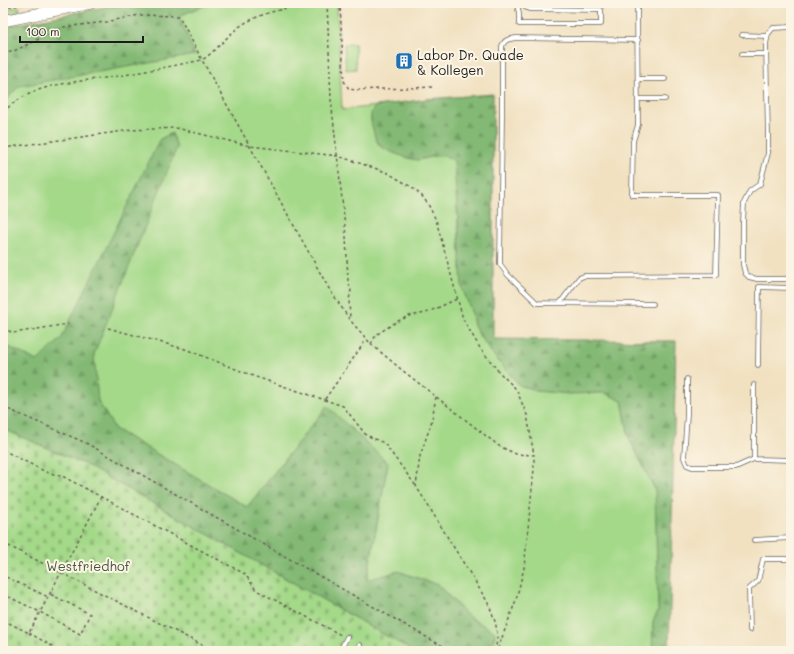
<svg xmlns="http://www.w3.org/2000/svg" width="794" height="654" font-family="Mali,sans-serif">
  <style>
    .grass { fill: url(#grass-dots); stroke: #607a52 }
    .forest { fill: url(#forest-firs); stroke: #506a48 }
    .cemetery { fill: url(#cemetery-stones); stroke: #607a52 }
    .park { fill: #a4d989; stroke: #607a52 }
    .lines { fill: none; stroke-linecap: round; stroke-linejoin: round }
    .service-casing { stroke: #676156; stroke-width: 5.5 }
    .secondary-casing { stroke: #676156; stroke-width: 12 }
    .path { stroke: #676156; stroke-width: 1.5; stroke-dasharray: 3 3; stroke-linecap: butt }
    .service { stroke: #fff; stroke-width: 4 }
    .secondary { stroke: #fff; stroke-width: 11 }
    .labels { text-anchor: middle; dominant-baseline: central; stroke-width: 4; stroke-linejoin: round; paint-order: stroke }
    .poi-label { font-size: 13px; fill: #1c1c1c; stroke: #fcf5e5; text-anchor: start }
    .park-label { font-size: 13px; fill: #45553d; stroke: #fcf5e5 }
  </style>
  <defs>
    <pattern id="grass-dots" width="8" height="8" patternUnits="userSpaceOnUse"><rect width="8" height="8" fill="#a4d989"/><path d="M2 2h.1M6 6h.1" fill="none" stroke="#8dba76" stroke-width="1.8" stroke-linecap="round"/></pattern>
    <pattern id="forest-firs" width="22" height="20" patternUnits="userSpaceOnUse"><rect width="22" height="20" fill="#83b975"/><path d="M5 1l3.5 6h-7zM16 11l3.5 6h-7z" fill="#719e65"/></pattern>
    <pattern id="cemetery-stones" width="16" height="16" patternUnits="userSpaceOnUse"><rect width="16" height="16" fill="#a4d989"/><path d="M2 7V4a2 2 0 0 1 4 0v3zM10 15v-3a2 2 0 0 1 4 0v3z" fill="#8dba76"/></pattern>
  </defs>
  <rect width="100%" height="100%" fill="#fcf5e5"/>
  <filter id="ink" filterUnits="userSpaceOnUse"><feTurbulence type="fractalNoise" baseFrequency=".025" numOctaves="2"/><feDisplacementMap in="SourceGraphic" scale="8" xChannelSelector="R" yChannelSelector="G"/><feConvolveMatrix kernelMatrix="1 2 1 2 8 2 1 2 1" color-interpolation-filters="sRGB"/></filter>
  <filter id="wash" filterUnits="userSpaceOnUse"><feTurbulence type="fractalNoise" baseFrequency=".012" numOctaves="4" result="noise"/><feDisplacementMap in="SourceGraphic" scale="16" xChannelSelector="R" yChannelSelector="G"/><feGaussianBlur stdDeviation="0.9" result="paint"/><feColorMatrix in="noise" values="0 0 0 0 0 0 0 0 0 0 0 0 0 0 0 0 0 1.4 0 .05"/><feComposite in="paint" operator="in"/></filter>
  <g filter="url(#wash)">
    <rect width="100%" height="100%" fill="#f1e1c1"/>
    <polygon class="grass" points="20,7 19,12 9,15 7,9"/>
    <g class="forest">
      <polygon points="125,3 210,3 179,16 195,55 19,86 3,104 3,27"/>
      <path d="M493,94V339L676,341L669,651H652L653,621L658,611L655,490L629,438L622,401L605,393L569,394L535,391C530,387 525,388 519,385L494,356L474,326L472,314L462,287L458,214L446,156C436,155 428,158 418,160C411,160 386,151 380,146C375,141 374,133 372,126C370,119 370,111 376,106L428,99Z"/>
      <polygon points="172,133 177,147 98,401 115,429 247,507 327,406 388,463 367,579 398,571 438,585 469,617 495,632 491,651 413,651 84,464 3,429 3,344 37,361 160,139"/>
    </g>
    <polygon class="cemetery" points="3,429 84,464 413,651 3,651"/>
    <g class="park">
      <path d="M210,3H337L342,110L376,106C370,111 370,118 372,126C374,132 375,141 380,146C386,151 411,160 418,160C431,158 443,151 454,161L462,287L472,314L474,326L479,335L494,356L519,385C525,388 530,387 535,391L569,394L605,393L622,401L629,438L655,490L658,611L653,621L652,651H494L495,632L469,617L438,585L398,571L367,580L388,463L327,406L247,507L115,429L98,401L94,354L177,147L172,133L160,139L61,339L37,361L3,344V104L19,86L195,55L179,16Z"/>
      <polygon points="344,44 355,44 356,69 346,70"/>
    </g>
  </g>
  <g filter="url(#ink)">
    <g class="lines">
      <defs>
        <g id="service">
          <polyline points="517,3 519,14 519,24 601,24 601,10 529,9 525,7 523,3"/>
          <polyline points="791,27 773,28 768,34 766,44 768,136 768,153 760,184 750,191 744,203 743,223 743,265 745,273 749,277 757,279 791,279"/>
          <polyline points="742,35 767,36"/>
          <path d="M638,40L516,38C509,39 505,39 502,46V117L500,264L508,275L537,303L653,304"/>
          <polyline points="742,54 766,54"/>
          <polyline points="638,79 665,79"/>
          <polyline points="638,99 665,99"/>
          <polyline points="560,303 579,278 584,276 716,275 718,195 632,195 633,141 638,125 637,3"/>
          <polyline points="758,365 759,287 791,288"/>
          <polyline points="687,379 687,414 684,458 687,465 692,467 736,467 754,459"/>
          <polyline points="754,385 754,459 791,460"/>
          <polyline points="754,540 791,538"/>
          <polyline points="750,630 749,589 758,581 763,559 791,559"/>
          <polyline points="340,651 347,637"/>
          <polyline points="357,651 360,645"/>
        </g>
        <polyline id="secondary" points="3,21 91,3"/>
      </defs>
      <use href="#service" class="service-casing"/>
      <use href="#secondary" class="secondary-casing"/>
      <g class="path">
        <polyline points="327,3 331,99 346,236 348,281 351,290 349,300 350,319"/>
        <polyline points="341,3 340,5 344,81 349,89 355,90 434,87"/>
        <polyline points="3,8 31,3"/>
        <polyline points="3,54 14,51 64,27 106,22 139,15 179,16 202,60 328,287 350,320 371,344 402,370 499,446 516,454 534,455 534,469 524,568 516,600 497,651"/>
        <path d="M3,112C34,82 72,83 112,77C142,72 172,66 202,60C216,51 226,37 239,27C260,12 285,9 309,3"/>
        <polyline points="3,148 131,130 176,128 250,146 338,156 386,172 410,186 422,196 428,204 436,220 463,319 480,348 499,372 516,389 527,415 534,455"/>
        <polyline points="3,328 13,333 68,324"/>
        <polyline points="108,328 185,349 256,377 343,406 366,435 384,443 416,486"/>
        <polyline points="371,344 376,335 396,322 409,316 426,313 457,299"/>
        <path d="M436,397L431,424L420,456L416,486L487,601C495,619 500,631 495,651"/>
        <polyline points="325,399 366,340"/>
        <polyline points="3,407 86,443 451,651"/>
        <polyline points="3,450 46,472 64,477 245,574 256,590 341,635"/>
        <polyline points="3,543 210,649 210,651"/>
        <polyline points="3,582 6,577 48,597"/>
        <polyline points="3,594 40,612 80,634 90,614 50,594"/>
        <polyline points="3,624 9,623 29,633 101,497"/>
        <polyline points="29,633 52,646 53,651"/>
        <polyline points="366,648 371,651"/>
      </g>
      <use href="#service" class="service"/>
      <use href="#secondary" class="secondary"/>
    </g>
  </g>
  <defs>
    <symbol id="building-square" viewBox="-11 -11 22 22"><rect x="-9" y="-9" width="18" height="18" rx="4" fill="#1f6fb2" stroke="#fcf5e5"/><path d="M-4-6H4V6H1V3H-1V6H-4ZM-2.5-4.3h1.7v1.8h-1.7ZM.8-4.3h1.7v1.8H.8ZM-2.5-1h1.7V.8h-1.7ZM.8-1h1.7V.8H.8Z" fill="#fff"/></symbol>
  </defs>
  <g fill-rule="evenodd">
    <use href="#building-square" x="394" y="51" width="20" height="20"/>
  </g>
  <g class="labels">
    <g class="poi-label">
      <text x="417" y="54">Labor Dr. Quade<tspan x="417" dy="15">&amp; Kollegen</tspan></text>
    </g>
    <g class="park-label">
      <text x="88" y="565">Westfriedhof</text>
    </g>
  </g>
  <rect width="794" height="654" fill="none" stroke="#fcf5e5" stroke-width="16"/>
  <path d="M20 36v6h123v-6" fill="none" stroke="#1c1c1c" stroke-width="2"/>
  <text x="26" y="36" font-size="12" fill="#1c1c1c" stroke="#fcf5e5" stroke-width="3" paint-order="stroke">100 m</text>
</svg>
